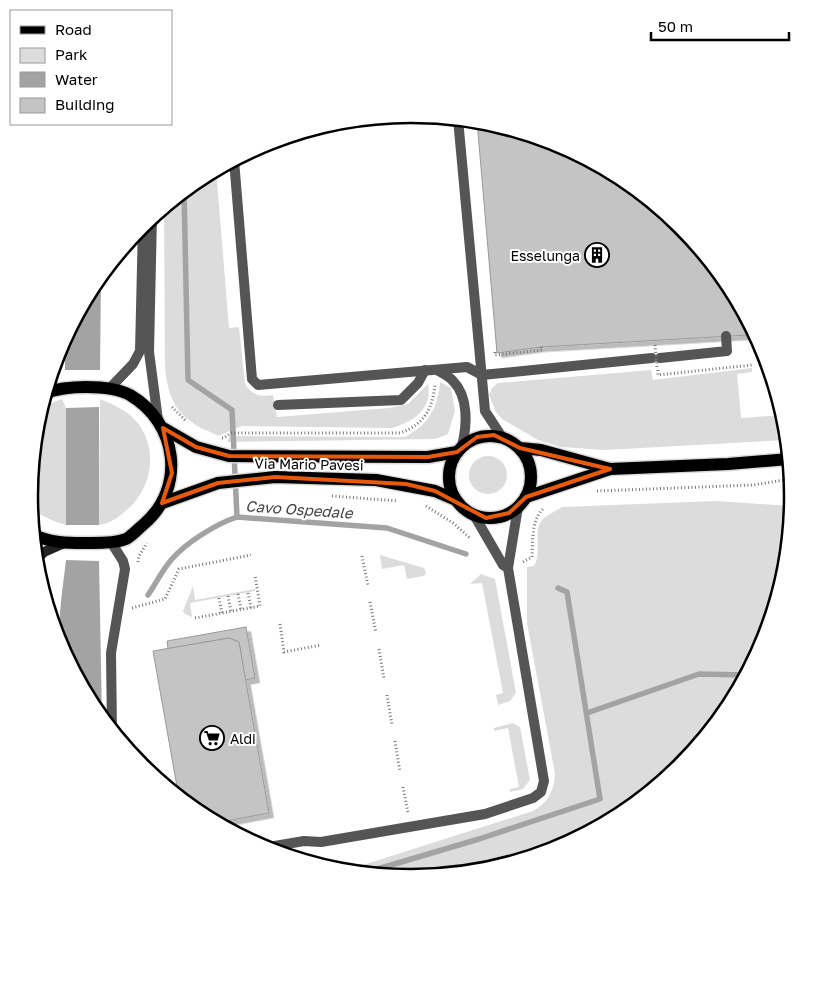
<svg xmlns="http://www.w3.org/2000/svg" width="821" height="992" font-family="'Golos Text',sans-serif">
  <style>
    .green { fill: #dcdcdc }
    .water { fill: #a3a3a3 }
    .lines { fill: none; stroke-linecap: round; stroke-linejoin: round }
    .stream { stroke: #a3a3a3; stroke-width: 5.5 }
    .building { fill: #c4c4c4; stroke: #999; filter: url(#shadow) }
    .primary-casing { stroke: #dbdbdb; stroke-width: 15 }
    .path { stroke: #777; stroke-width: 3; stroke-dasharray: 1 2.5; stroke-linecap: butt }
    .service { stroke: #555; stroke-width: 10 }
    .minor { stroke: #555; stroke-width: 10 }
    .secondary { stroke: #222; stroke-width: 10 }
    .primary { stroke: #000; stroke-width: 12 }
    .path-bridge { stroke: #777; stroke-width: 3; stroke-dasharray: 1 2.5; stroke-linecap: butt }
    .marked { fill: none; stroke: #e8590c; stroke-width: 4; stroke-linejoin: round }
    .labels { text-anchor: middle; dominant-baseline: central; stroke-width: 4; stroke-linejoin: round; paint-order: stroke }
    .poi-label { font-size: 14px; fill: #000; stroke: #fff; text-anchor: end }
    .street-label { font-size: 14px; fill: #000; stroke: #fff }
    .water-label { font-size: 15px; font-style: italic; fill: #444; stroke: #fff }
    .rim { fill: none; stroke: #000; stroke-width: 2.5 }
  </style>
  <defs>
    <filter id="shadow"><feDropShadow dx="4.5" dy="4.5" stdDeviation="0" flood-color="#0004"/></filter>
  </defs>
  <rect width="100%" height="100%" fill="#fff"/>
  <g class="green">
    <path d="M216,169L229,328L239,327L245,384C252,395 260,397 273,395L277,417L389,408L408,404L428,384C433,409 413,422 392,428L242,426L218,436C210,431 200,429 193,423C172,409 167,390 165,366L164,206L199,178Z"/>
    <polygon points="752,368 752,372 737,374 741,418 783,415 787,440 605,450 561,447 538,440 502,419 496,412 489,395 492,388 498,383 651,370 653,380"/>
    <path d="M440,382L451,388L455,411L448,434L435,439L227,442L230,436L405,437C428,425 438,408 440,382Z"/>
    <path d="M62,399L66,408V525C52,521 40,516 30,506L29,496L36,421L41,407Z"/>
    <path d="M100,399C110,403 121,408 130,415C159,440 155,484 129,508C119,516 111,524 99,525Z"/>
    <circle cx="488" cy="475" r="19"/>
    <path d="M716,501L791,506C787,552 781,599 763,642C726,731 645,813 556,849C511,867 460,876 412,878C390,878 366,873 344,871L533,811C548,803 554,791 555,774L527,623V567L534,566C543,552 531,530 544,518C549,514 556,511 562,507Z"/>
    <polygon points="380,555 424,568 426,573 424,576 407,579 404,565 382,569"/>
    <polygon points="481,574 495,579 516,693 510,701 498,705 496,695 503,693 482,583 470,584"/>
    <polygon points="193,586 195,600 255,589 255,591 190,603 192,617 185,614 183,611"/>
    <polygon points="513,723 520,727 530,780 523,789 510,792 510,789 519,787 508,728 494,731 494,728"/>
  </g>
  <g class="water">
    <polygon points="101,275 100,370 65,370 65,337 93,284"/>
    <polygon points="99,407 99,525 66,525 66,408"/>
    <path d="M66,560L99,561L102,719C92,707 62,659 61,645C57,618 63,588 66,560Z"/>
  </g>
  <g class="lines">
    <g class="stream">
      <polyline points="184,190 188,380 232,410 237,517"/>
      <path d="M148,595C156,583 163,569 172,559C187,542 216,524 237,517L387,528L466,554"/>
      <polyline points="587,713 699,674 746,675"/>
      <polyline points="364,873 479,839 600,799 567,592 558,588"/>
    </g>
  </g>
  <g class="building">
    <polygon points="477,121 557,143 623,179 681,226 728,284 752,329 747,329 748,335 541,347 497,353"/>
    <polygon points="246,627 255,678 245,680 239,642 229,638 168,649 167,641"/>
    <polygon points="229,638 239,642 269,813 216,823 198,813 179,798 153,651"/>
  </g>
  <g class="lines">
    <defs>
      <g id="primary">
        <polyline points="163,428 196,447 229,456 428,457 457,452"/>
        <circle cx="490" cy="477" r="41"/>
        <polyline points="520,448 541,450 610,469"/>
        <polyline points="526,497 610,469 728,464 789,459"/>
        <polyline points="162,503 218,483 275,477 376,480 435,491 456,500"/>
        <path d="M32,534C52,544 71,543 92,543C102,543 116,543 126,539C132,536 138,529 144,524C186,488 178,423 130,395C117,388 101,387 86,387C71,387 59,388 45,393"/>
      </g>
    </defs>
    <use href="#primary" class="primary-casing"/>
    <g class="path">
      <polyline points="495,352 495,355 542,350 541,347"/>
      <polyline points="52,369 61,372"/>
      <polyline points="658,370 658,375 752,365"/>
      <polyline points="172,407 187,422"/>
      <path d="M222,438H224L231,433H400C424,425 433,408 435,384"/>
      <polyline points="597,491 753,485 791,479"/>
      <polyline points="332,496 398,501"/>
      <polyline points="426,506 453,523 470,538"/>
      <polyline points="362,556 368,586"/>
      <polyline points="138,562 139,556 147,543"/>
      <path d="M523,562L532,557C533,540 531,520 544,508"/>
      <polyline points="248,593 251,608"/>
      <polyline points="238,594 241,609"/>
      <polyline points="228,596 231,611"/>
      <polyline points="219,598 222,613"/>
      <polyline points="370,602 376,633"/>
      <polyline points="132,608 165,599 179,569 251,555"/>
      <polyline points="195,618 260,606 255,575"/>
      <polyline points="280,624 284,652 321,645"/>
      <polyline points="379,649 384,679"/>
      <polyline points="387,695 392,725"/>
      <polyline points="395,741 400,772"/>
      <polyline points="403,787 408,813"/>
    </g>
    <g class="service">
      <polyline points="458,119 485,411 502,437"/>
      <polyline points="234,160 252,379 258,385 467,367 482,375 652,358"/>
      <polyline points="660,358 727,351 726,336"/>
      <path d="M437,370C442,373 449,376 453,381C469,397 467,426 462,446"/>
      <polyline points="278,405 401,400 418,383 425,370"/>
      <polyline points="474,515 503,565 508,568"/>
      <polyline points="263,848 304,841 321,842 485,814 533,798 541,792 544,781 508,568 518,507"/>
    </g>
    <g class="minor">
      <polyline points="152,216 149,352 158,420"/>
      <polyline points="110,388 133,364 140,351 143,224"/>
      <polyline points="111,542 123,561 125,569 111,653 112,731"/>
    </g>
    <polyline class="secondary" points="35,561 44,552 62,544"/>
    <use href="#primary" class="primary"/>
    <polyline class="path-bridge" points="655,345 657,367"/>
  </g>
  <path class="marked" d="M163,428L196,447L229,456L428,457L457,452L477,437L494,435L520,448L610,469L526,497L509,513L486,518L435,491L406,484L275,477L218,483L162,503L172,473Z"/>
  <defs>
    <symbol id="building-ring" viewBox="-11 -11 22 22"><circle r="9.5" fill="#fff" stroke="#000" stroke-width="1.5"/><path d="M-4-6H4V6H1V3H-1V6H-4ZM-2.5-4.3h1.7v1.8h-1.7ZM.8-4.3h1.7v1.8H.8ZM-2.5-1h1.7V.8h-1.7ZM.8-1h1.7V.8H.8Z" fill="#000"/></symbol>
    <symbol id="supermarket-ring" viewBox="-11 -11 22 22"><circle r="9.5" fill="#fff" stroke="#000" stroke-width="1.5"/><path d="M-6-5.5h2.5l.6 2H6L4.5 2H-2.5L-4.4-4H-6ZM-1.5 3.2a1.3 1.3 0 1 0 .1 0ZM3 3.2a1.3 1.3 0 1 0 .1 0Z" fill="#000"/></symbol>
  </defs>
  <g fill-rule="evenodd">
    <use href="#building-ring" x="583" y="241" width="28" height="28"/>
    <use href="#supermarket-ring" x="198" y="724" width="28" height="28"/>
  </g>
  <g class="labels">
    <g class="poi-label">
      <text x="580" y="255">Esselunga</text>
      <text x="230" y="738" text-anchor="start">Aldi</text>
    </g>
    <g class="street-label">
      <text transform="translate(309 464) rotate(1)">Via Mario Pavesi</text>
    </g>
    <g class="water-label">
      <text transform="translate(299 509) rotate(4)">Cavo Ospedale</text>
    </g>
  </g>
  <path d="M0 0H821V992H0ZM38 496a373 373 0 1 1 746 0a373 373 0 1 1-746 0Z" fill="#fff" fill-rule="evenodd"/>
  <path class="rim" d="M38 496a373 373 0 1 1 746 0a373 373 0 1 1-746 0Z"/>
  <rect x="10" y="10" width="162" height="115" fill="#ffffff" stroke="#999999"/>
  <rect x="20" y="26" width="25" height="8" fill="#000000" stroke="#999999"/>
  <text x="55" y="35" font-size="15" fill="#000000">Road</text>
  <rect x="20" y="48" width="25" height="15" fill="#dcdcdc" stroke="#999999"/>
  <text x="55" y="60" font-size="15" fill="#000000">Park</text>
  <rect x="20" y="72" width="25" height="15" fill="#a3a3a3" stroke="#999999"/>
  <text x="55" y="85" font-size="15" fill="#000000">Water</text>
  <rect x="20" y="98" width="25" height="15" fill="#c4c4c4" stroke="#999999"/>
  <text x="55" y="110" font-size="15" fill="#000000">Building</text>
  <path d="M651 32v8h138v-8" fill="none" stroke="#000000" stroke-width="2.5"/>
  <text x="658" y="32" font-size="15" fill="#000000" stroke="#ffffff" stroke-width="4" paint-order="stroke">50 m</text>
</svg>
